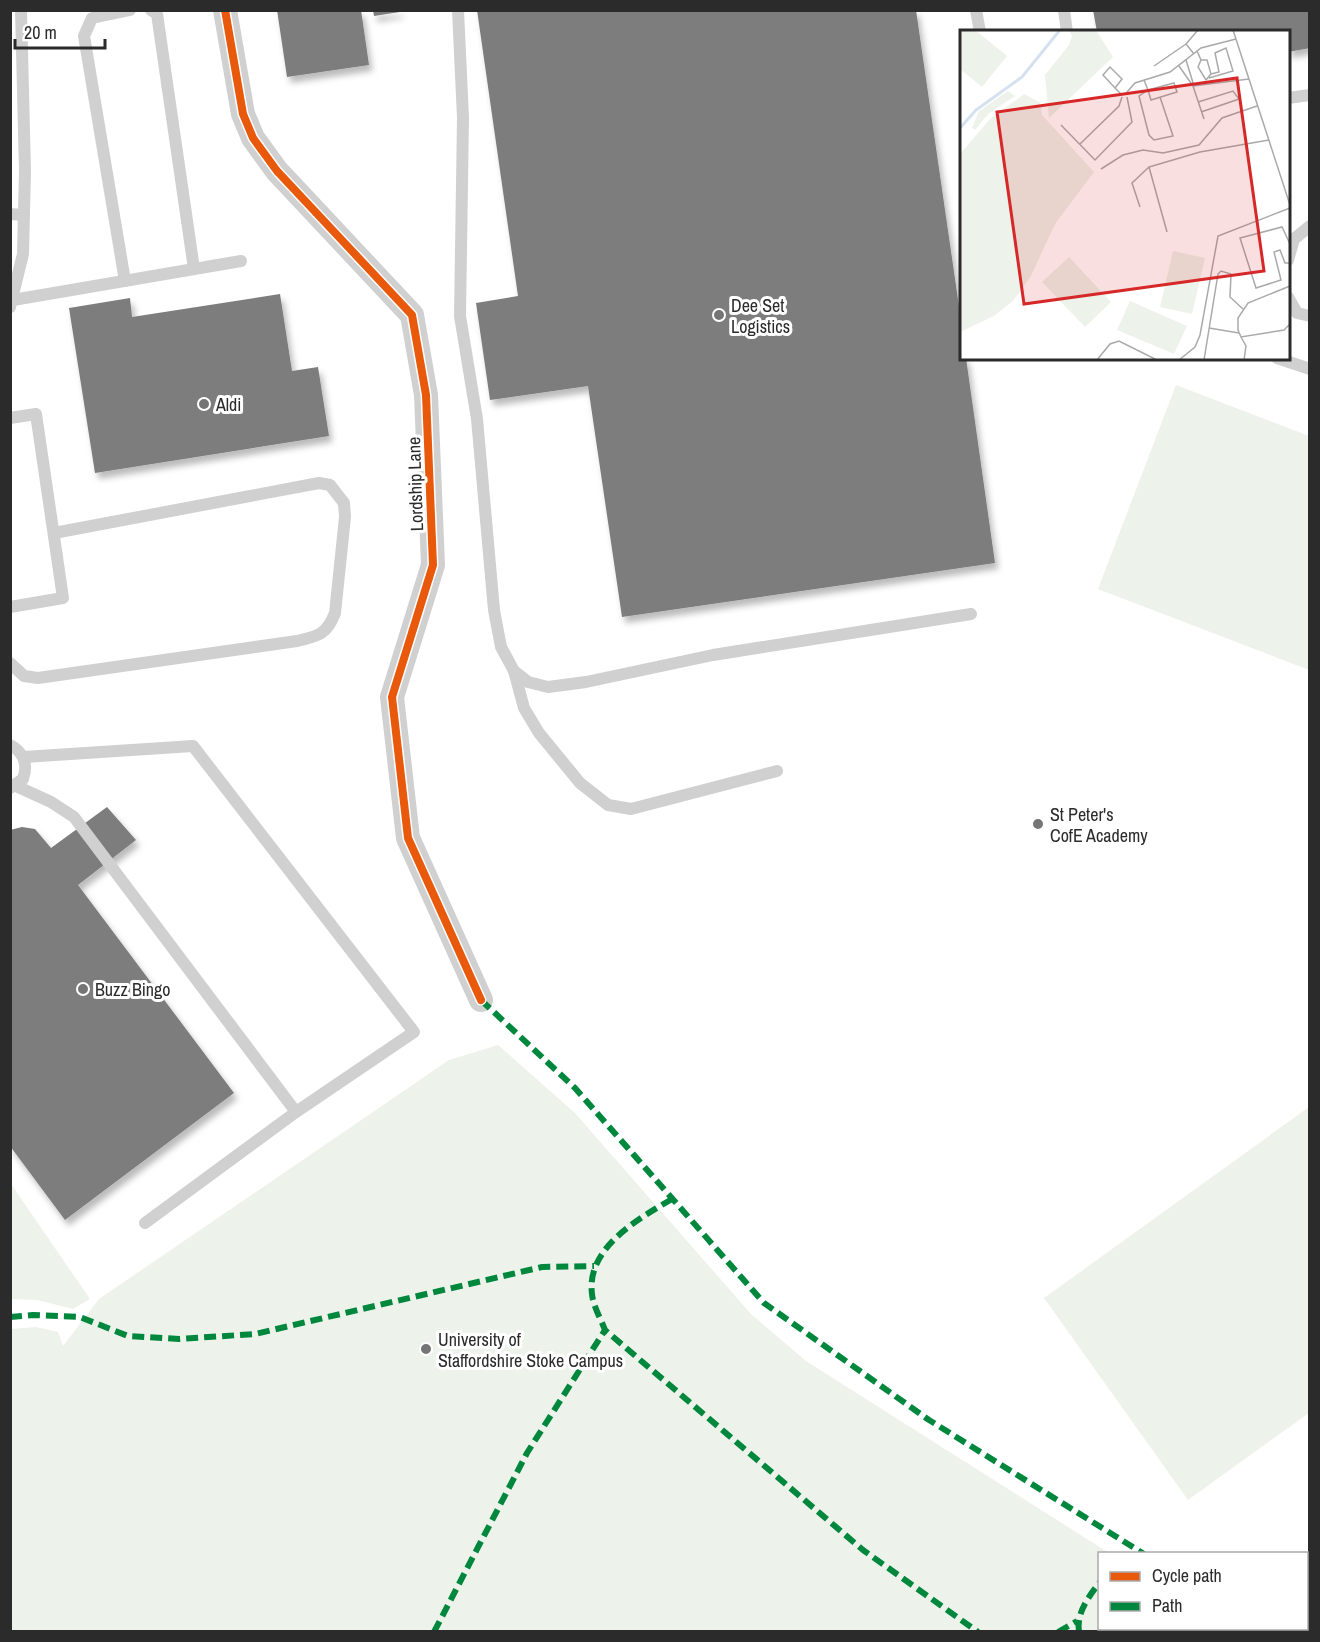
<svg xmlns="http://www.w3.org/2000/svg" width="1320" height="1642" font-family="'Archivo Narrow',sans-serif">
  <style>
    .green { fill: #edf3ea }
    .building { fill: #7d7d7d; filter: url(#shadow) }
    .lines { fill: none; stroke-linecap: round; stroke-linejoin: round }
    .lane { stroke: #d0d0d0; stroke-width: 12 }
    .street { stroke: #d0d0d0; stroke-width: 24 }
    .quiet { stroke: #00873e; stroke-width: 6; stroke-dasharray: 12 6; stroke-linecap: butt }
    .cycleway-casing { stroke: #fff; stroke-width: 11 }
    .cycleway { stroke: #e8590c; stroke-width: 8 }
    .poi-dot { fill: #757575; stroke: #fff; stroke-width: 2 }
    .labels { text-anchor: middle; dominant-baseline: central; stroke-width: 6; stroke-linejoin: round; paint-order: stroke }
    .poi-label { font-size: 18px; fill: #2b2b2b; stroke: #fff; text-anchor: start }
    .street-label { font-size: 18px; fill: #2b2b2b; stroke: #fff }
    .inset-river { fill: none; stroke: #d6e1f0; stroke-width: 3 }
    .inset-road { fill: none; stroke: #aaa; stroke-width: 1.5 }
    .view { fill: #d62828; fill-opacity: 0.15; stroke: #d62828; stroke-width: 3 }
    .inset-edge { fill: none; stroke: #2b2b2b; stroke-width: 3 }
  </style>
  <defs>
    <filter id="shadow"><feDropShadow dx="3.5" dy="6" stdDeviation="3" flood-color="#0004"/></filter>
  </defs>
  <rect width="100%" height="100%" fill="#fff"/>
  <g class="green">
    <polygon points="1176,385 1309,436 1309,670 1098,589"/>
    <polygon points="498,1045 575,1113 751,1314 806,1361 1109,1553 1100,1554 1100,1628 1200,1628 1203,1631 11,1631 11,1329 36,1327 58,1332 63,1346 99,1299 449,1060"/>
    <polygon points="1309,1107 1309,1413 1188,1500 1044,1298"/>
    <polygon points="11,1184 90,1299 73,1309 37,1300 11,1299"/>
  </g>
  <g class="building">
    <polygon points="277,10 361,10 369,65 287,77"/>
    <polygon points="373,10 400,10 400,12 374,16"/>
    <polygon points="477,10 916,10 962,327 962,358 966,358 995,563 622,617 588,386 490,400 476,303 518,296"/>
    <polygon points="1093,10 1310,10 1310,48 1288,52 1288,32 1097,32"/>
    <polygon points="280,294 292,371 318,367 329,436 95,473 69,308 130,298 132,317"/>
    <polygon points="107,807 136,840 78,885 234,1093 65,1220 10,1146 10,830 22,827 35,829 51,848"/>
  </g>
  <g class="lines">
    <g class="lane">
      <polyline points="151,10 157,14 194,269"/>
      <polyline points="458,10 463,118 460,316 477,419 494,610 501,647 514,671 528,682 548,687 586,682 713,655 971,614"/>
      <polyline points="976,10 980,32"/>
      <polyline points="1064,10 1067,32"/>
      <polyline points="1288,98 1310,95"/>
      <polyline points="10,214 24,215"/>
      <polyline points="1288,260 1294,239 1310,226"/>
      <polyline points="125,281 84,36 92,18 130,10"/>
      <polyline points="1288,297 1297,313 1310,316"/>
      <polyline points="13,300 241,261"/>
      <polyline points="10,307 23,254 25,171 21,10"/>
      <polyline points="1277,358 1310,369"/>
      <polyline points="10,418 36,414 63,598 10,607"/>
      <path d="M10,663L24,676L38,678L297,641C319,636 327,634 335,613L345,517L344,503L330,485L319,483L54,533"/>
      <polyline points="514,671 524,708 539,733 580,783 608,805 631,809 777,771"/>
      <path d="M10,745C24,752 28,765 23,779L10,788"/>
      <polyline points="24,757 193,746 414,1032 296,1112 145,1223"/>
      <polyline points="16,786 51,802 74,817 296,1112"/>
    </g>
    <polyline class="street" points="225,10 243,114 253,138 277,171 412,315 426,395 433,565 392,697 408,838 481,1000"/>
    <g class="quiet">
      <polyline points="481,1000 575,1088 764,1303 929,1420 1144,1554"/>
      <path d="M672,1199C638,1219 586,1248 592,1294C593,1306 601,1319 605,1330L863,1550L978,1632"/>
      <polyline points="10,1317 33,1315 80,1317 128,1336 179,1339 255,1334 542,1267 594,1266"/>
      <polyline points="1222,1628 1225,1632"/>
      <polyline points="434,1632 527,1453 605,1330"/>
      <polyline points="1058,1632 1077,1621"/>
      <path d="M1079,1632C1076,1613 1089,1596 1100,1582"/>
    </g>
    <defs>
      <polyline id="cycleway" points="225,10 243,114 253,138 277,171 412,315 426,395 433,565 392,697 408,838 481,1000"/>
    </defs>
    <use href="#cycleway" class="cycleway-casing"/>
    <use href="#cycleway" class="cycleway"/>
  </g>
  <g class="poi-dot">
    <circle cx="719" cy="315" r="6"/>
    <circle cx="204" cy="404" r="6"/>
    <circle cx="1038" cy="824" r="6"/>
    <circle cx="83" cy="989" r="6"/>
    <circle cx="426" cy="1349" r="6"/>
  </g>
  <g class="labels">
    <g class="poi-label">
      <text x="731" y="305">Dee Set<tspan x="731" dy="21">Logistics</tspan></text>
      <text x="216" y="404">Aldi</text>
      <text x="1050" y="814">St Peter's<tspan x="1050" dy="21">CofE Academy</tspan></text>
      <text x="95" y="989">Buzz Bingo</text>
      <text x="438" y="1339">University of<tspan x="438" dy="21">Staffordshire Stoke Campus</tspan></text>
    </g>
    <g class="street-label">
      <text transform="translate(415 484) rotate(-92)">Lordship Lane</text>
    </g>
  </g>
  <g transform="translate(960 30)">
    <rect width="330" height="330" fill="#fff"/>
    <path d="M0,0H15L47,26L22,57L0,39ZM109,0H136L153,27L89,88L85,45L109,15L112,6ZM48,61L55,66L28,84L15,100L12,98L19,81ZM64,64L81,73L82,85L134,142L95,194L71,246L53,271L34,286L0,302V124L30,89ZM213,221L245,228L232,284L200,277ZM109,227L151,272L125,297L82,252ZM170,271L227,296L214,324L157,300Z" fill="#edf3ea"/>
    <path class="inset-river" d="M0,98L16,80L62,47L100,0"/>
    <path class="inset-road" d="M273,0L330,175M237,21L241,30H247L251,44L246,50M234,24L226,14L238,0M226,30L234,56M241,30L238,37L246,50M194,36L226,14M219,36L233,56L289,49M249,48L273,41L266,18L255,23L259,42L251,44M184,50L188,60L191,70L217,62L214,53L188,60L179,66L189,105L194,110L213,106L200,67M233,56L244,89M155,58L162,49L150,37L143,45L155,58L161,64M167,62L175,53L210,42L241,18L276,9M238,72L273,61L279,69L241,82M101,95L135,130L172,92L167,67M120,114L159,76L162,67M141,139L163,125L183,120L203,123L239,115L262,88L297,76M180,177L172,153L189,137M207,202L189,137L240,122L309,110M330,214L322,197L280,208L296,258L321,250L314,222L320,220L325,233H330M330,256L288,273L278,288V300L281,307L324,300L330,294M249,298L279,303M281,307L286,316L284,330M137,330L150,314L159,311L197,330M219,330L235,317L240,305L258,206L330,178M244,330L258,244L261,241L271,244L270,267L283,279"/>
    <path class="view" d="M277,48L304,241L64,274L37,82Z"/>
    <rect width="330" height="330" class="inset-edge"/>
  </g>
  <rect width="1320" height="1642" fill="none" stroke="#2b2b2b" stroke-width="24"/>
  <rect x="1098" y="1552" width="210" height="78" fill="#ffffff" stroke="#aaaaaa" stroke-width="1.5"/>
  <rect x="1110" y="1572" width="30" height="9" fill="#e8590c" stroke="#aaaaaa" stroke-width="1.5"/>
  <text x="1152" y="1582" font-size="18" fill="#2b2b2b">Cycle path</text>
  <rect x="1110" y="1602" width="30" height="9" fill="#00873e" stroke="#aaaaaa" stroke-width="1.5"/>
  <text x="1152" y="1612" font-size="18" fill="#2b2b2b">Path</text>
  <path d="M15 39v9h90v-9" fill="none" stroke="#2b2b2b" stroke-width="3"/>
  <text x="24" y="39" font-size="18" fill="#2b2b2b" stroke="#ffffff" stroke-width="4.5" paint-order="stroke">20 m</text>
</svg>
